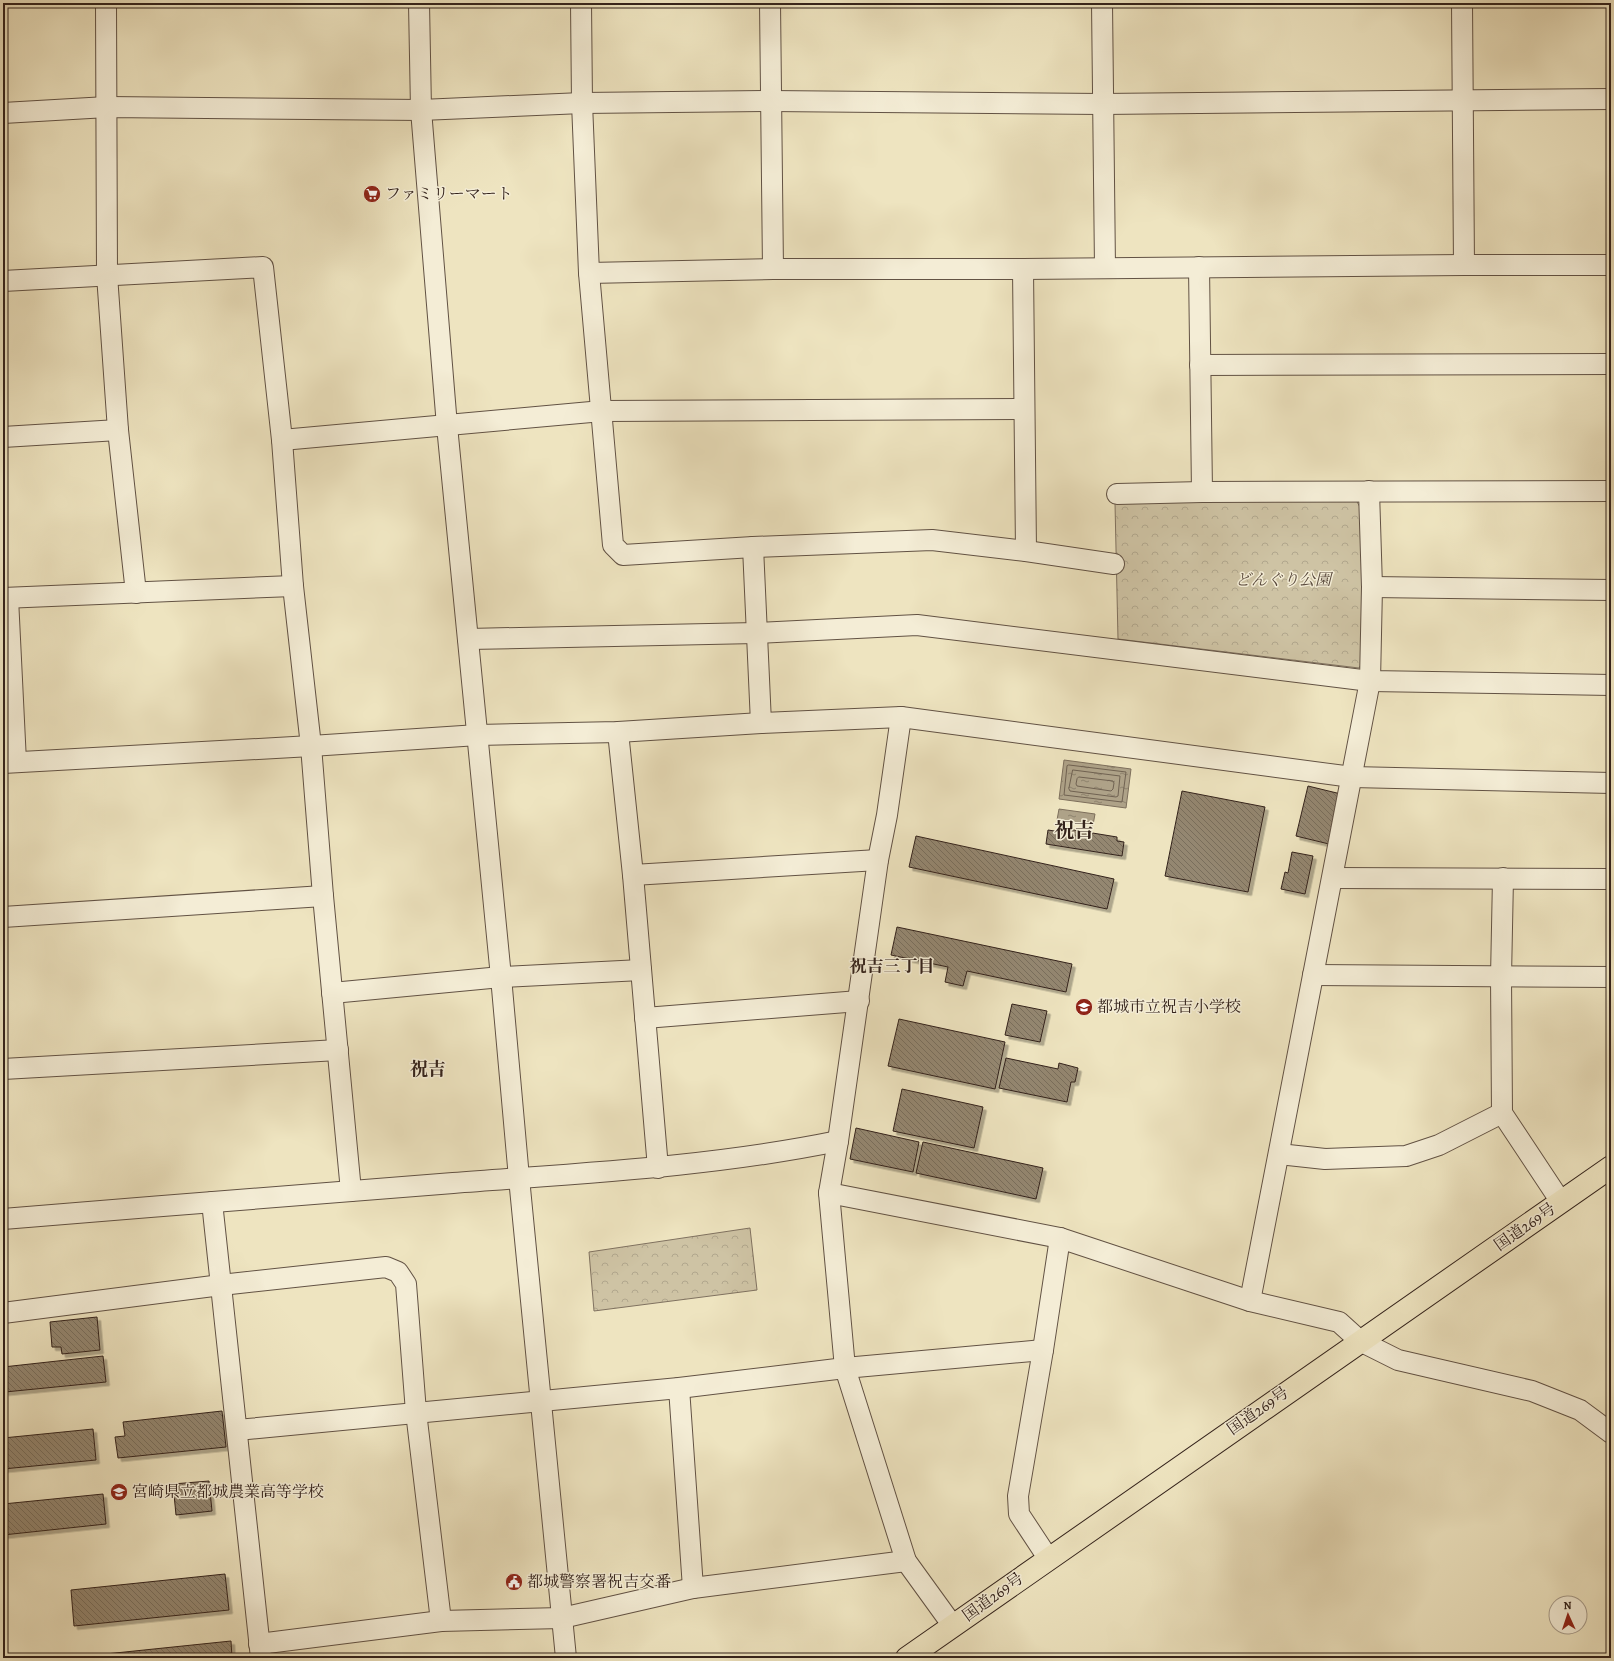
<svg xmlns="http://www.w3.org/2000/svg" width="1614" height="1661" font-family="Alegreya,'Noto Serif JP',serif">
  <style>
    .forest { fill: url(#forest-crowns); stroke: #807260 }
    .water { fill: url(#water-ripples); stroke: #7d6f5c }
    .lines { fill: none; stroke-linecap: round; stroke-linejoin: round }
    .shore { stroke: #706252; stroke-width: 1 }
    .building { fill: url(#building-back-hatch); stroke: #33221b; filter: url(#shadow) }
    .minor-casing { stroke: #625244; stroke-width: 22 }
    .highway-casing { stroke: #33221b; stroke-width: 24 }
    .minor { stroke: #f4edd6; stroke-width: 20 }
    .highway { stroke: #eee4c0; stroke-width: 22 }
    .labels { text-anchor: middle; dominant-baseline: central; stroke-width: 3; stroke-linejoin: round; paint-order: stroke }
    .poi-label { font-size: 16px; fill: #33221b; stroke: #f4edd6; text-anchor: start }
    .park-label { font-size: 16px; font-style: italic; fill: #5a4a3d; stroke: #f4edd6 }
    .street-label { font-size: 16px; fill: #33221b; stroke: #f4edd6 }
    .neighbourhood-label { font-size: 17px; font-weight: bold; fill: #33221b; stroke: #f4edd6 }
    .quarter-label { font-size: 18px; font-weight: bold; fill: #33221b; stroke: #f4edd6 }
    .district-label { font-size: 20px; font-weight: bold; fill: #33221b; stroke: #f4edd6 }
  </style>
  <defs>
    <pattern id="forest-crowns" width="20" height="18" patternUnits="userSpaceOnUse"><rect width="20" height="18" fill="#cec3a4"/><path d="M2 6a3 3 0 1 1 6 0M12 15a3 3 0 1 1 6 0" fill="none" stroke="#b1a78d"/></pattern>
    <pattern id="water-ripples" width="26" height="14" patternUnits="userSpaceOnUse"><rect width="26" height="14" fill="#aea288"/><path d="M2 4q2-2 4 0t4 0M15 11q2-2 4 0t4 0" fill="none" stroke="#8e846e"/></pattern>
    <pattern id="building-back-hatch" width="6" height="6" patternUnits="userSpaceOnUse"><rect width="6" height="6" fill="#948771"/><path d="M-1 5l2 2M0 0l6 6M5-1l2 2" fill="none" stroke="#796e5c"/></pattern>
    <filter id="shadow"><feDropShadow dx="3.5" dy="3.5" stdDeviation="0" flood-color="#0004"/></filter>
  </defs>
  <rect width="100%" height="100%" fill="#eee4c0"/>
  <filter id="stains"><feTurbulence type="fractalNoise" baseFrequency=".005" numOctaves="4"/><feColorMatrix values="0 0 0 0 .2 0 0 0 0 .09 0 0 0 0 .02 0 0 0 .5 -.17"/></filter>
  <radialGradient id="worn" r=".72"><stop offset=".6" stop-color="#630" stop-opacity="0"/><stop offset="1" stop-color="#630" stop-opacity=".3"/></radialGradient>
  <g class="forest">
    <polygon points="1356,500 1361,509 1365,658 1359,668 1118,639 1115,503"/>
    <polygon points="750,1228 757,1290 594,1311 589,1252"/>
  </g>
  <g class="water">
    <polygon points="1064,760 1131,769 1126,808 1059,799"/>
    <polygon points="1059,809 1095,814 1093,825 1057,820"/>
  </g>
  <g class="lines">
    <g class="shore">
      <polygon points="1069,765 1126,772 1122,802 1064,795 1067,766"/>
      <polygon points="1073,770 1120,776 1118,796 1116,797 1070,791 1069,789"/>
      <polygon points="1079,777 1113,781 1114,783 1113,789 1111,791 1077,786 1076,784 1077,779"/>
    </g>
  </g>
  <g class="building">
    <polygon points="1308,786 1341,794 1329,844 1296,836"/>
    <polygon points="1182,791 1265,807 1248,892 1165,876"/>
    <polygon points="1068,829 1117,837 1117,841 1124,842 1122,856 1046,844 1048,830 1067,833"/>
    <polygon points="916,836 1114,879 1107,909 909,867"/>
    <polygon points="1292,852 1313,856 1305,894 1281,889 1285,872 1288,873"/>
    <polygon points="897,927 1072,964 1066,992 967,971 963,986 945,982 948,967 891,955"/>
    <polygon points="1012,1004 1047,1011 1040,1042 1005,1035"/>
    <polygon points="899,1019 1005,1042 995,1089 888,1066"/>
    <polygon points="1006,1058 1058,1069 1059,1063 1078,1068 1075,1082 1071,1082 1067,1102 999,1088"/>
    <polygon points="902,1089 983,1107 974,1148 893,1131"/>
    <polygon points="856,1128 919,1142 913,1172 850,1159"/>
    <polygon points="923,1142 1043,1168 1036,1199 916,1173"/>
    <polygon points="97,1317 100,1350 62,1354 61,1347 52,1347 50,1322"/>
    <polygon points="103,1356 106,1382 5,1392 3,1367"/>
    <polygon points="222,1411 226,1447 118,1458 115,1437 125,1436 123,1422"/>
    <polygon points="93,1429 96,1460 3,1469 3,1438"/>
    <polygon points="209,1481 212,1511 176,1515 173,1484"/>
    <polygon points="103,1494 106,1524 3,1535 3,1504"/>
    <polygon points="225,1574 229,1610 74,1626 71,1590"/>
    <polygon points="231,1641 232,1658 67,1658"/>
  </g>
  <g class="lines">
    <defs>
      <g id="minor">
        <polyline points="106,3 107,275 118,430 136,593"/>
        <polyline points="419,3 421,110 447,426 501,977 519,1178 566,1658"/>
        <polyline points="581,3 582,103 589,273 613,545 623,555 753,547 932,540 1026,551 1114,564"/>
        <polyline points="770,3 773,269"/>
        <polyline points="1102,3 1105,268"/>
        <polyline points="1462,3 1464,265"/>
        <polyline points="3,113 107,107 421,110 582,103 770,101 1102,104 1611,99"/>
        <polyline points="1199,267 1202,492"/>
        <polyline points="1023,269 1026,551"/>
        <polyline points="589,273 773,269 1023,269 1464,265 1611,265"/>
        <polyline points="3,281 263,267 282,440 293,586 311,746 323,896 351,1191"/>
        <polyline points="1200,365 1611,364"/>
        <polyline points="3,437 118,430"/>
        <polyline points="282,440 602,411 1024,409"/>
        <polyline points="1117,494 1202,492 1611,491"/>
        <polyline points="753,547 761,723"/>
        <polyline points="1372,587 1611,590"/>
        <polyline points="3,598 293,586"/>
        <polyline points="8,598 16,762"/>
        <polyline points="468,639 756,633 917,625 1370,681 1611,685"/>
        <polyline points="901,717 887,815 878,860 838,1141 829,1193 845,1368 906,1561 953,1626"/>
        <polyline points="618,732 633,875 658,1168"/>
        <polyline points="3,763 311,746 478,735 618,732 761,723 901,717 1352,777 1611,783"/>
        <polyline points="633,875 878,860"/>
        <polyline points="1333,878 1611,879"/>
        <polyline points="3,917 323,896"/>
        <polyline points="1313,975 1611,977"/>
        <polyline points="332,993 501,977 641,970"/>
        <polyline points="645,1018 859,1001"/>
        <polyline points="3,1069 338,1050"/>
        <polyline points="1502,1113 1561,1202"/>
        <polyline points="1279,1154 1325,1159 1406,1156 1439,1145 1502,1113 1501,977 1503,878"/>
        <polyline points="829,1193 1060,1238 1250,1301 1339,1322 1360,1341 1398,1360 1532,1391 1580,1410 1611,1433"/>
        <polyline points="212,1202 261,1658"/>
        <path d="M3,1219C153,1207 303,1194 453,1183C582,1173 711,1167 838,1141"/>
        <polyline points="1250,1301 1370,681 1372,587 1369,491"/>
        <polyline points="3,1313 221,1285 386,1267 398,1272 406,1284 416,1412 441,1621"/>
        <polyline points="679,1388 693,1588"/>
        <polyline points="237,1430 679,1388 845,1368 1043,1350"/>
        <polyline points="1048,1558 1019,1514 1018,1496 1043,1350 1060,1238"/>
        <polyline points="259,1644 441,1621 562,1618 693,1588 906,1561"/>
      </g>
      <polyline id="highway" points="907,1658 1611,1167"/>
    </defs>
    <use href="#minor" class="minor-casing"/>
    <use href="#highway" class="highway-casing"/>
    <use href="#minor" class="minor"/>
    <use href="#highway" class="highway"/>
  </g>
  <defs>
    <symbol id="supermarket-disc" viewBox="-11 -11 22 22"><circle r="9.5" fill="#8f2418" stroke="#f4edd6"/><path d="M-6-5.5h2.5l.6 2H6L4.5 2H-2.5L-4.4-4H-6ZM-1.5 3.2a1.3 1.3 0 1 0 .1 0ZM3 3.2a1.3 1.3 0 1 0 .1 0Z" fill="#fff"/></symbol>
    <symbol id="school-disc" viewBox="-11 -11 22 22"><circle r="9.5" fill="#8f2418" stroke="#f4edd6"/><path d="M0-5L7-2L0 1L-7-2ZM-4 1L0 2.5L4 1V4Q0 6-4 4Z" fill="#fff"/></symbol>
    <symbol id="civic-disc" viewBox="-11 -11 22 22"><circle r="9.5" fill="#8f2418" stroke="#f4edd6"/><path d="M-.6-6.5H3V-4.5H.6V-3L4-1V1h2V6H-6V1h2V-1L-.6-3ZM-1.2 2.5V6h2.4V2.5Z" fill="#fff"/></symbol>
  </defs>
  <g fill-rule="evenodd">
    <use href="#supermarket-disc" x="362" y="184" width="20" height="20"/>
    <use href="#school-disc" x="1074" y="997" width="20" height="20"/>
    <use href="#school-disc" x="109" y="1482" width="20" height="20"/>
    <use href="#civic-disc" x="504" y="1572" width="20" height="20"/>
  </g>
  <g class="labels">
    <g class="poi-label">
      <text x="385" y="194">ファミリーマート</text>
      <text x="1097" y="1007">都城市立祝吉小学校</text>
      <text x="132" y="1492">宮崎県立都城農業高等学校</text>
      <text x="527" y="1582">都城警察署祝吉交番</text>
    </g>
    <g class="park-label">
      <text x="1283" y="580">どんぐり公園</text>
    </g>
    <g class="street-label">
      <text transform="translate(1525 1227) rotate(-35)">国道269号</text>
      <text transform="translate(1258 1411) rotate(-35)">国道269号</text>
      <text transform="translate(993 1597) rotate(-36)">国道269号</text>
    </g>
    <g class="neighbourhood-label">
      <text x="892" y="966">祝吉三丁目</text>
    </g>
    <g class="quarter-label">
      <text x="428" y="1069">祝吉</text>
    </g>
    <g class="district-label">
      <text x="1074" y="830">祝吉</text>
    </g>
  </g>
  <rect width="1614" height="1661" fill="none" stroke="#eee4c0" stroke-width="16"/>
  <rect x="4" y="4" width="1606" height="1653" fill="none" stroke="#33221b" stroke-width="2"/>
  <rect x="8" y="8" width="1598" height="1645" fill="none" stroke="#33221b"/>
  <g transform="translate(1568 1615) rotate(357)"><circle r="19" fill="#f4edd6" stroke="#a79c8b"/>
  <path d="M0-3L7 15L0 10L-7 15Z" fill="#8f2418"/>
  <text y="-6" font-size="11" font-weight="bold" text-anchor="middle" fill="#33221b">N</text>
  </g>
  <rect width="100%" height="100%" filter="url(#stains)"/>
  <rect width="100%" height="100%" fill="url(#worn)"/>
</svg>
